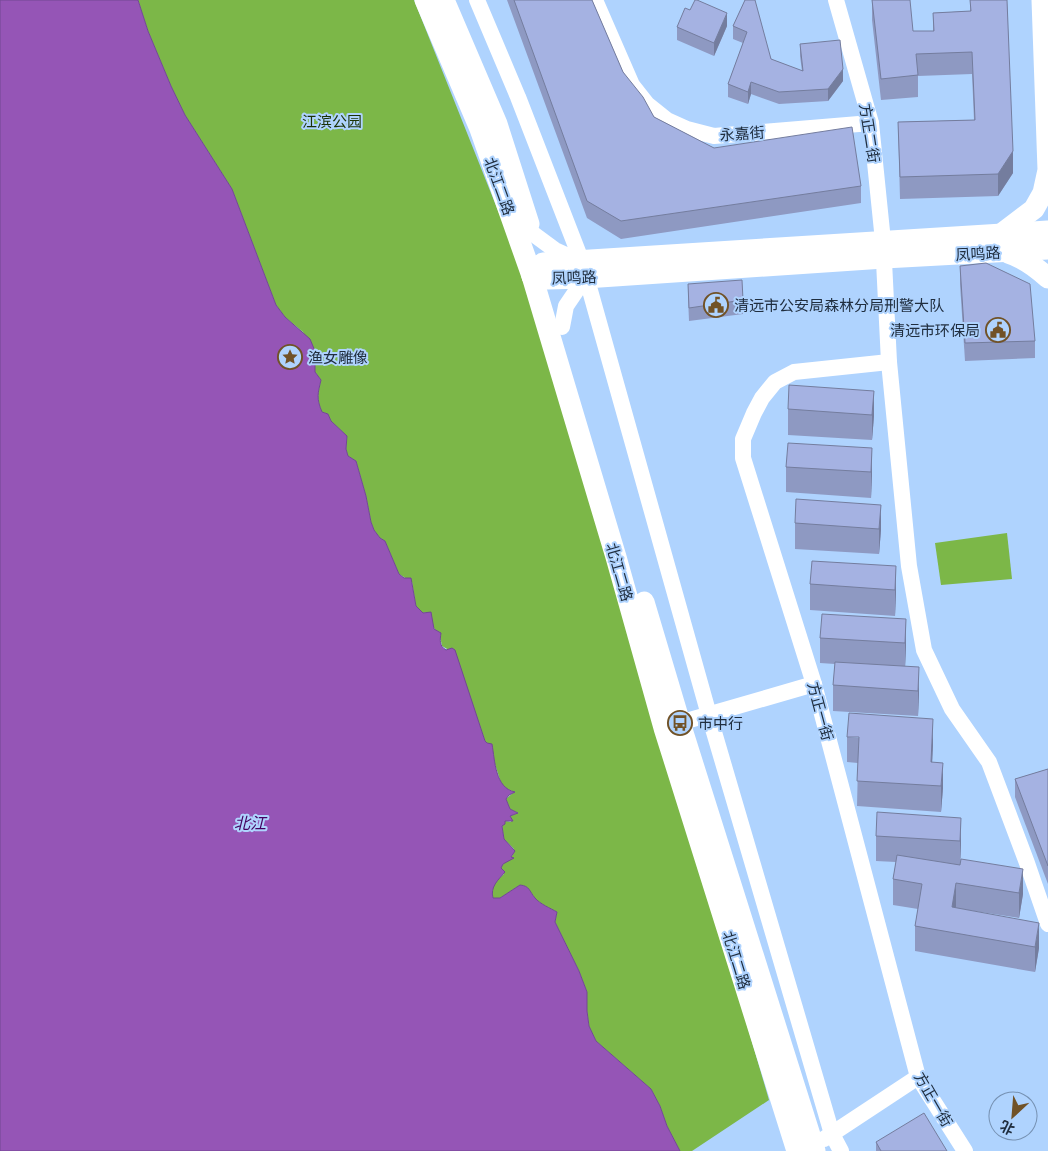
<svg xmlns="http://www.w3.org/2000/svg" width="1048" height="1151" font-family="'Noto Sans','Noto Sans SC',sans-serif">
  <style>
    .green { fill: #7cb748 }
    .water { fill: #9555b6; stroke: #724992 }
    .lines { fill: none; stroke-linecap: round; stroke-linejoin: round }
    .minor { stroke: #fff; stroke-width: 16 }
    .major { stroke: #fff; stroke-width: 21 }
    .wall { fill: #8e99c2 }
    .shaded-wall { fill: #747d9e }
    .building { fill: #a5b2e2; stroke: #747d9e }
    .labels { text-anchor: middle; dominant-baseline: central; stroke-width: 4; stroke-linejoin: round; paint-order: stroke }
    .park-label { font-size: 15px; fill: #1b3205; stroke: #afd3fe }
    .street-label { font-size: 15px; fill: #202e3f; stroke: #afd3fe }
    .poi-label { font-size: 15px; fill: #202e3f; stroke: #afd3fe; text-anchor: start }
    .water-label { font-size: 16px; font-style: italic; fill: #44005f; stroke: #afd3fe }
  </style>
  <rect width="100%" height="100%" fill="#afd3fe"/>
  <g class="green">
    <path d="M138,0H414L538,311L769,1100L692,1151H680L667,1126L660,1106L651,1089L596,1041L589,1026L587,1011V992L579,971L555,922L557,912C550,908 540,904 535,898C529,891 529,886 520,885L500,898H493C490,888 496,880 504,874L501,867C505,860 515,858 514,849L504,839L502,825L505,821L511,822L510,816L518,813L510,809L506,799L514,792L505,788L501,783L495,764L492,747L485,741L457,659L449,650L442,646L439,631H436C432,626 432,619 428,612L423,613L416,606L412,582L399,574L385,541L380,538L374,530L371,522L366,496L356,461L348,456L346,449L347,436L331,421L328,414L322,412C316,398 318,393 321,380L315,372V365L303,332L285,317L276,305L232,189L185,115L171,86L148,31Z"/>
    <polygon points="1007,533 1012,579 941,585 935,543"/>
  </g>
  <path class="water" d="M0,0H138L148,31L171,86L185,115L232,189L276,305L285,317L310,339L315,351V372L321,380C318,393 316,398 322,412L328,414L331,421L347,436L346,449L348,456L356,461L366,496L371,522L374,530L380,538L385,541L399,574L404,578H411L416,606L423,613L431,612L434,629L441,633C440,640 439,646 446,650L452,648L455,650L485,741L487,743L492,744C495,761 495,788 515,792L509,795L506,799L510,809L518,813L510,816L513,821H505V824L502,826L504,839L515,851L511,857L514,858L503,864L501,868L505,872C498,880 490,887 493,898H500L520,885C530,886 529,891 535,898C540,904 550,908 557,912L555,922L579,971L587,992V1011L589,1026L596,1041L651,1089L660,1106L667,1126L680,1151H0Z"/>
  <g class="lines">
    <g class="minor">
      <polyline points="477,0 518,97 582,262 709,715 832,1134 841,1151"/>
      <polyline points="595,0 632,85 647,104 667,120 687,129 714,136 871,123"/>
      <polyline points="836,0 871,123 883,241 889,362 909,566 924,650 952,709 989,762 1027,863 1048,924"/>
      <polyline points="532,233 555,250 577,260"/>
      <polyline points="562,327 566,306 585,278"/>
      <polyline points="889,362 794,372 775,382 762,398 754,413 743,439 743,458 814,684 918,1077 965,1151"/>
      <polyline points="669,726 814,684"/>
      <polyline points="824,1139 918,1077"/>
    </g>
    <g class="major">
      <polyline points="425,0 480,129 532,276 616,557 664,728 797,1151"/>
      <polyline points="444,0 497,124 529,224"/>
      <polyline points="1001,234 1034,209 1043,193 1048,170 1042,0"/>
      <path d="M1008,253C1024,258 1036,267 1048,278"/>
      <polyline points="532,276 543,263 1048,231"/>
      <polyline points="532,276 548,279 585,278 884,258 1048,249"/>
      <polyline points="644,602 680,723 815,1151"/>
    </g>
  </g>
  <g class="wall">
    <polygon points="507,0 592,0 623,72 654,117 714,148 861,186 861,203 621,239 587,218"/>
    <polygon points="745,0 771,59 802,71 800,56 800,44 843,81 828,101 779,104 751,94 748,104 728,97 728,84 743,43 733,39 733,26"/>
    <polygon points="872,0 913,31 933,31 933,13 970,11 970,0 1007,0 1013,173 998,196 900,199 898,122 974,120 972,74 918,76 918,97 881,100 872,20"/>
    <polygon points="690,10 727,26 714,56 677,40 677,27"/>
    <polygon points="960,266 1035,341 1035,358 965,361 960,284"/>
    <polygon points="688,284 743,300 743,314 689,321 688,297"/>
    <polygon points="874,391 874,416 872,440 788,435 788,409"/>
    <polygon points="872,448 872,474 871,498 786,492 786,467"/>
    <polygon points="881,505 881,530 879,554 795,549 795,523"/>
    <polygon points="896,566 896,592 895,616 810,610 810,584"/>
    <polygon points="906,619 906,645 905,666 919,693 918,716 833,711 833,685 835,664 820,663 820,638"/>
    <polygon points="847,737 933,744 932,762 943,788 941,812 857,806 858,763 847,762"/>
    <polygon points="1048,769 1048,884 1015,797 1015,779"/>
    <polygon points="961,818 961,843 960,865 1023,894 1019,918 961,909 1039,948 1035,972 915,951 915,926 918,909 893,905 893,879 896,862 876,861 876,836"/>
    <polygon points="876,1142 947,1151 876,1151"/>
  </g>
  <g class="shaded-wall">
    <polygon points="727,13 727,26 714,56 714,43"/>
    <polygon points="843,69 843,81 828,101 828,89"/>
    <polygon points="751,82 751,94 748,104 748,92"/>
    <polygon points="1013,151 1013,173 998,196 998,174"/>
    <polygon points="874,391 874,416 872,440 872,415"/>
    <polygon points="872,448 872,474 871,498 871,472"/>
    <polygon points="881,505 881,530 879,554 879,529"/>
    <polygon points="896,566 896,592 895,616 895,590"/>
    <polygon points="906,619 906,645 905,669 905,643"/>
    <polygon points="919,667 919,693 918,716 918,691"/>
    <polygon points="933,719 933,744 931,787 931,762"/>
    <polygon points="943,763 943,788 941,812 941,786"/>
    <polygon points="961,818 961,843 960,867 960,841"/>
    <polygon points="1023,869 1023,894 1019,918 1019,893"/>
    <polygon points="956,883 956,908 952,907"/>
    <polygon points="1039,923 1039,948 1035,972 1035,947"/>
  </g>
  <g class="building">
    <polygon points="514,0 592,0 623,72 643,97 654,117 714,148 852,127 861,186 621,221 587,201"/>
    <polygon points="695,0 697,0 727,13 714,43 677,27 685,8 690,10"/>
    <polygon points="745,0 755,0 771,59 803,71 800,44 840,40 843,69 828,89 779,92 751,82 748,92 728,84 747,32 733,26"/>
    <polygon points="872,0 910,0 913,31 934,31 933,13 971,11 970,0 1007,0 1013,151 998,174 900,177 898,122 975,120 972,52 916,54 918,75 881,79"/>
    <polygon points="986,263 1030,284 1035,341 965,343 960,266"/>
    <polygon points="742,280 743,300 689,308 688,284"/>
    <polygon points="789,385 874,391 872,415 788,409"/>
    <polygon points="788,443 872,448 871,472 786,467"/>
    <polygon points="796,499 881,505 879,529 795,523"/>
    <polygon points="812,561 896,566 895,590 810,584"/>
    <polygon points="822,614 906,619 905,643 820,638"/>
    <polygon points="835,662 919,667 918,691 833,685"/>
    <polygon points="849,713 933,719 931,762 943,763 941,786 857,781 859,737 847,737"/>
    <polygon points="1048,769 1048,866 1015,779"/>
    <polygon points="877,812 961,818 960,841 876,836"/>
    <polygon points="897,855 960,865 961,859 1023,869 1019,893 956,883 952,907 1039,923 1035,947 915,926 922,884 893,879"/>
    <polygon points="924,1113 947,1151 881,1151 876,1142"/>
  </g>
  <defs>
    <symbol id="civic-ring" viewBox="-11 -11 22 22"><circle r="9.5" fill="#afd3fe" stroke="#715227" stroke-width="1.5"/><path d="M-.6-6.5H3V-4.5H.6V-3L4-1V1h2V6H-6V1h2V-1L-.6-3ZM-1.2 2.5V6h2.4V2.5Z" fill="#715227"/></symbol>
    <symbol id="sight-ring" viewBox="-11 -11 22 22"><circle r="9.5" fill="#afd3fe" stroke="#715227" stroke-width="1.5"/><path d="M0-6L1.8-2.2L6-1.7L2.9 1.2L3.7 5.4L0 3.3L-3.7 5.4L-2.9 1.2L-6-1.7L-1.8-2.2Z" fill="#715227"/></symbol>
    <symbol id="bus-ring" viewBox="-11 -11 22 22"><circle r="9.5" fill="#afd3fe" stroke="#715227" stroke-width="1.5"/><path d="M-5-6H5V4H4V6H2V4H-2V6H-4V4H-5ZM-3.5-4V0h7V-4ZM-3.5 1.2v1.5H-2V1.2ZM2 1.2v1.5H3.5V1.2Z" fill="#715227"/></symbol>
  </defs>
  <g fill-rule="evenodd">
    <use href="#civic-ring" x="702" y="291" width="28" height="28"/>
    <use href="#civic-ring" x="984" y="316" width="28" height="28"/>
    <use href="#sight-ring" x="276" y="343" width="28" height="28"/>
    <use href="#bus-ring" x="666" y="709" width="28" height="28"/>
  </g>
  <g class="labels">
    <g class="park-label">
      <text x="332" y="121">江滨公园</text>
    </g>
    <g class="street-label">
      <text transform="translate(742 133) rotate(-4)">永嘉街</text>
      <text transform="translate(870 133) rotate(81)">方正二街</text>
      <text transform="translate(500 186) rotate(70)">北江二路</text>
      <text transform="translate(978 253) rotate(-3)">凤鸣路</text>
      <text transform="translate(574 277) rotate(-2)">凤鸣路</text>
      <text transform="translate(620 572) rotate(74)">北江二路</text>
      <text transform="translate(821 711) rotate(75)">方正一街</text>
      <text transform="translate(737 960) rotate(73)">北江二路</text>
      <text transform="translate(934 1099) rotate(60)">方正一街</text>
    </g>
    <g class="poi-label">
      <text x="734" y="305">清远市公安局森林分局刑警大队</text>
      <text x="980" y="330" text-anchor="end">清远市环保局</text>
      <text x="308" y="357">渔女雕像</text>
      <text x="698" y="723">市中行</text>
    </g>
    <g class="water-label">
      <text x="250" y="823">北江</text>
    </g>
  </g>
  <g transform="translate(1013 1116) rotate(206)"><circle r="24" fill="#afd3fe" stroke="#7691b2"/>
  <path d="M0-4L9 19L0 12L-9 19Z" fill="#715227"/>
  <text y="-8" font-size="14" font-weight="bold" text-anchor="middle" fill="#202e3f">北</text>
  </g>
</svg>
